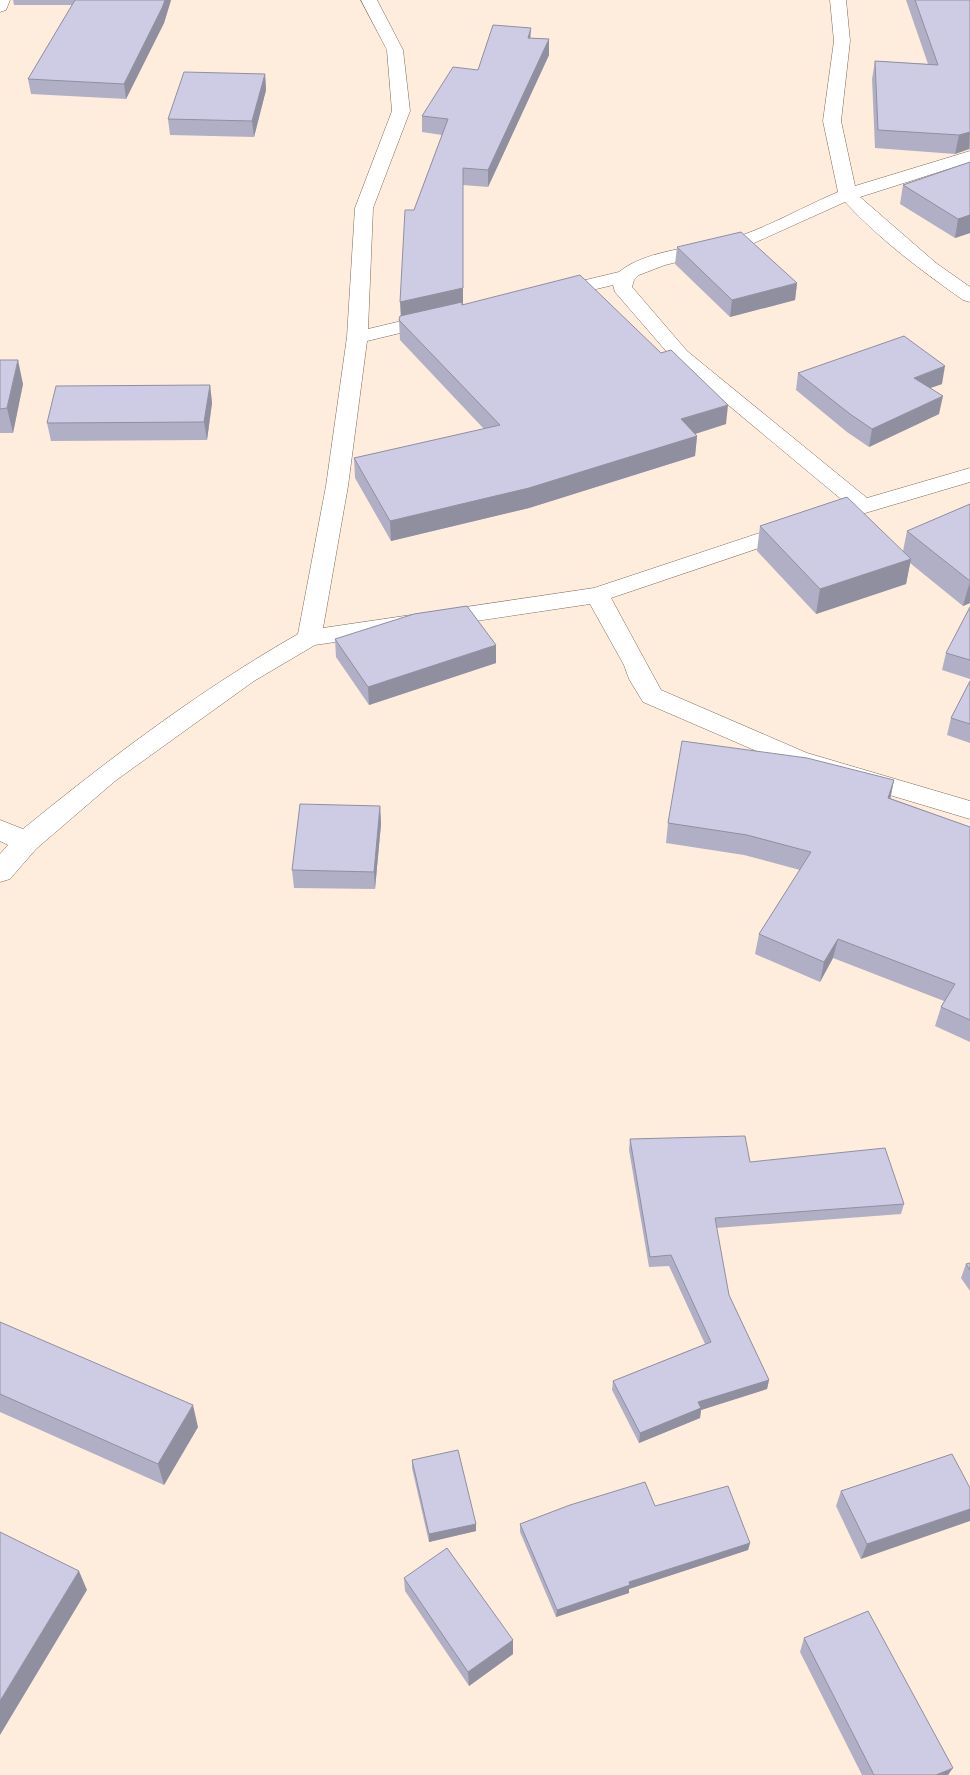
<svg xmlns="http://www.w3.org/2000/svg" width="970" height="1775" font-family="'Noto Sans',sans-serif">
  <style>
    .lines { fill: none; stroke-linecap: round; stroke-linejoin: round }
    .minor-casing { stroke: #7c6a58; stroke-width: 1 }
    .minor { fill: #fff; fill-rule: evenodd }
    .wall { fill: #b1afc5 }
    .shaded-wall { fill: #908fa0 }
    .building { fill: #cecce5; stroke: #908fa0 }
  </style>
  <rect width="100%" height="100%" fill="#feeddd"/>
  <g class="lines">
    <defs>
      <g id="minor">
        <polygon points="0,0 10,0 6,10 0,12"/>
        <path d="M361,0H377L403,50L410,111L373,208L368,329L435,313L442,315L445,319L442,323L367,341L348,486L323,628L594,588L847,504L673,359L615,292L613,285L555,299L548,297L545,293L548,289L619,272C648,248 703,248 740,236C774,224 805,206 838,192L823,121L834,41L830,0H846L850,41L841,121L855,186L970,151V162L860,197L936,263L970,287V302L963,300C922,271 880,240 845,202L754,243L665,265L639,275L634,280L632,287L687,351L867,498L970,468V482L845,519L611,598L661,690L807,753L970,801V819L789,765L643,702L629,679L624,665L590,604L315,645L254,681L115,781L36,849L10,879L0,882V854L8,845L0,841V820L23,829C110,758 200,690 298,634L326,486L347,337L355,208L392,111L387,50Z"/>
      </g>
    </defs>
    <use href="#minor" class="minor-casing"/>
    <use href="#minor" class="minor"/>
  </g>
  <g class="wall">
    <polygon points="13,0 171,0 164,23 126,99 31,94 28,79 72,5 14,5"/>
    <polygon points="906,0 970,0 970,150 969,149 955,154 875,148 872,79 875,61 928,64"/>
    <polygon points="531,38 549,39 549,55 488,187 463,185 463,305 726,424 695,434 697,436 695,456 529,508 391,541 355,478 354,458 484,429 400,340 399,320 401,316 414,210 442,135 422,132 422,116 478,70"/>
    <polygon points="265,74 266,90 254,137 170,135 168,119"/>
    <polygon points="970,162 970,233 955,238 900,204 903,185"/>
    <polygon points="677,247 797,283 795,300 730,317 675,264"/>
    <polygon points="0,360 23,384 13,433 0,433"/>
    <polygon points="798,373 942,384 930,388 939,414 869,447 847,432 796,390"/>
    <polygon points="210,385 212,403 207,440 51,441 47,423"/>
    <polygon points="970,504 970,603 963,606 910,563 906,584 816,614 757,551 760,526 903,551 907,531"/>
    <polygon points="970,607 970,679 942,670 946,653"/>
    <polygon points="335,639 496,663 369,705 336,657"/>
    <polygon points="970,681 970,743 947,735 951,718"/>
    <polygon points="894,780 890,798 970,827 970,1042 935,1026 941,1007 944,1001 833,958 820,982 755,954 759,934 800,870 744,855 666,843 668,823"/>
    <polygon points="380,806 381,824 375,889 294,888 292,870"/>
    <polygon points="630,1139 750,1162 904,1204 901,1214 716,1228 729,1295 769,1380 767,1389 701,1410 700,1418 639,1443 612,1390 613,1381 705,1344 669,1266 649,1267 629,1150"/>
    <polygon points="970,1263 970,1291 961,1278 966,1264"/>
    <polygon points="0,1322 198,1427 164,1485 0,1412"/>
    <polygon points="952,1454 861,1559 836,1506 841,1491"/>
    <polygon points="412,1460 476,1524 476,1531 429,1542 412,1468"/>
    <polygon points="655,1506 750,1543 748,1550 629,1589 629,1593 556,1617 520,1532 520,1524"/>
    <polygon points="404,1578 513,1640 513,1654 469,1686 405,1591"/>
    <polygon points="804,1638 948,1775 862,1775 800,1652"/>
  </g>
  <g class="shaded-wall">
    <polygon points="165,0 171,0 164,23 126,99 124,84"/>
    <polygon points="531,28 530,44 528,38"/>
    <polygon points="549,39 549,55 488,187 488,170"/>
    <polygon points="265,74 266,90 254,137 252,121"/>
    <polygon points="970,132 969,149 955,154 959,135"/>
    <polygon points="463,185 463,306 401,320 400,302"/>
    <polygon points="970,215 970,233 955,238 958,219"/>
    <polygon points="797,283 795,300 730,317 732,300"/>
    <polygon points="18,360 23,384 13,433 7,408"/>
    <polygon points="945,366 942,384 910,395 914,378"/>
    <polygon points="210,385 212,403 207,440 204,422"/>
    <polygon points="943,396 939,414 869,447 872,429"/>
    <polygon points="728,405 726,424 679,439 681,419"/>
    <polygon points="697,436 695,456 529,508 391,541 390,521"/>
    <polygon points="911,559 906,584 816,614 820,589"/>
    <polygon points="970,581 970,603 963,606"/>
    <polygon points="496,645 496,663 369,705 368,687"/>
    <polygon points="894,780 890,800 888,798"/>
    <polygon points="380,806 381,824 375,889 374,872"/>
    <polygon points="838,939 833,958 820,982 824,962"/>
    <polygon points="769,1380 767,1389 701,1410 700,1418 639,1443 640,1433 698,1402"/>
    <polygon points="193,1405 198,1427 164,1485 158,1464"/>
    <polygon points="970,1509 970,1521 861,1559 867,1544"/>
    <polygon points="476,1524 476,1531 429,1542 429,1534"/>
    <polygon points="750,1543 748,1550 629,1589 629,1593 556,1617 557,1610 629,1582"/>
    <polygon points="79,1571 87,1590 0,1735 0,1701"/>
    <polygon points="513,1640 513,1654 469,1686 468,1672"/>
    <polygon points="953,1768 948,1775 936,1775"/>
  </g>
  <g class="building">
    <polygon points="75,0 165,0 162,8 124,84 28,79"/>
    <polygon points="915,0 970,0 970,132 959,135 878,130 875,61 938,65"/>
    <polygon points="493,25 531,28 528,38 549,39 488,170 463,168 463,288 400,302 405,210 414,210 448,119 422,116 453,67 478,70"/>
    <polygon points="184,72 265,74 252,121 168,119"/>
    <polygon points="970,162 970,215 958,219 903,185"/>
    <polygon points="741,232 797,283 732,300 677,247"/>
    <polygon points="580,275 661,353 671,350 728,405 681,419 697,436 529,488 390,521 354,458 500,425 399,320 400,316 462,302 462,305"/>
    <polygon points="904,336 945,366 914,378 943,396 872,429 850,414 798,373"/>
    <polygon points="0,360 18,360 7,408 0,409"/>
    <polygon points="210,385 204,422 47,423 56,386"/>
    <polygon points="847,497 911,559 820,589 760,526"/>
    <polygon points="970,504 970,581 907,531"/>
    <polygon points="467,606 496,645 368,687 335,639 414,614"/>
    <polygon points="970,607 970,660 946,653"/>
    <polygon points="970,681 970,724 951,718"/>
    <polygon points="682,741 807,758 894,780 888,798 970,827 970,1020 941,1007 955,984 838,939 824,962 759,934 811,852 747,835 668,823"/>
    <polygon points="300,804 380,806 374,872 292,870"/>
    <polygon points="745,1136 750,1162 885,1148 904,1204 715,1218 729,1295 769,1380 698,1402 701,1408 640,1433 613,1381 711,1342 671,1255 650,1257 630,1139"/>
    <polygon points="970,1263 970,1270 966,1264"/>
    <polygon points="0,1322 193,1405 158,1464 0,1394"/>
    <polygon points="458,1450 476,1524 429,1534 412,1460"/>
    <polygon points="952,1454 970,1488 970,1509 867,1544 841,1491"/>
    <polygon points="645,1482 655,1506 728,1486 750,1543 629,1582 630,1585 557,1610 520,1524 570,1505"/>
    <polygon points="0,1532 79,1571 0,1701"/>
    <polygon points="447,1548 513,1640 468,1672 404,1578"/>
    <polygon points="868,1611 953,1768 936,1775 874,1775 804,1638"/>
  </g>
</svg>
